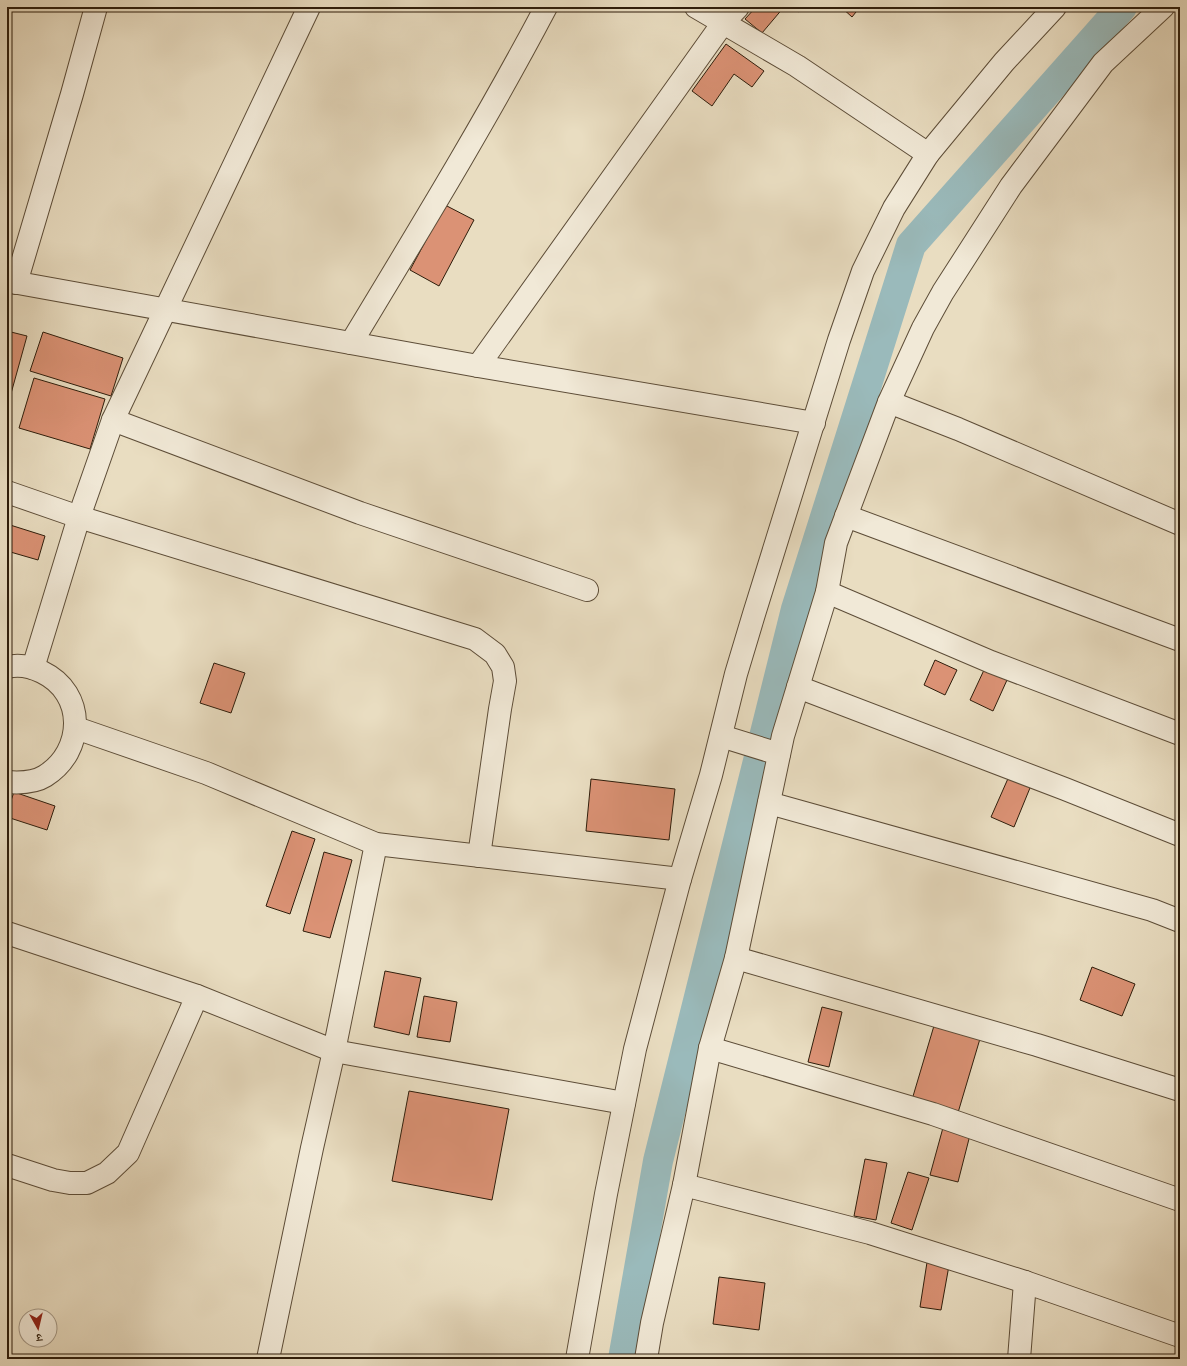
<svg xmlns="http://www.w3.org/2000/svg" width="1187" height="1366" font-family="'IM FELL DW Pica','Noto Serif Devanagari',serif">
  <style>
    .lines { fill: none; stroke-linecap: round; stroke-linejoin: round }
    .canal { stroke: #9ababb; stroke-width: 30 }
    .building { fill: #db9275; stroke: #2e1d0b }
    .minor-casing { stroke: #5d4d38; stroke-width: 24 }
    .tertiary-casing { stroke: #5d4d38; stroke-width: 24 }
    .minor { stroke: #f1e9d7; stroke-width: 22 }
    .tertiary { stroke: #f1e9d7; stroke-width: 22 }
  </style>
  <rect width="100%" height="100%" fill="#e9ddc1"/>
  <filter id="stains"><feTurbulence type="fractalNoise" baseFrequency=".005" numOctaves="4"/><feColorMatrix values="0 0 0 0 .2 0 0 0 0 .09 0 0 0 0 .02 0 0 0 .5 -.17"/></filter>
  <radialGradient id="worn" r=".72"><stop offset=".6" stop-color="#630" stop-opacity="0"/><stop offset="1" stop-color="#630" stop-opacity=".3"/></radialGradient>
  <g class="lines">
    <polyline class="canal" points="623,1359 658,1161 796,609 911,245 1122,7"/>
  </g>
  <g class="building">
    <polygon points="756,7 784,7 762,33 745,19"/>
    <polygon points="793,7 804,7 799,12"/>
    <polygon points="841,7 860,7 852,17"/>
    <polygon points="726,44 764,71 752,87 734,74 712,106 692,91"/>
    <polygon points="445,205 474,220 439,286 410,270"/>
    <polygon points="7,331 27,336 7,408"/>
    <polygon points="43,332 123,358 111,396 30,371"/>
    <polygon points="34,378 105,399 90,449 19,428"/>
    <polygon points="7,524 45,536 38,560 7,551"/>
    <polygon points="935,660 957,670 945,695 924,685"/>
    <polygon points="214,663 245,673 231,713 200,703"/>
    <polygon points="984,670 1007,680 993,711 970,700"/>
    <polygon points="1010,774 1032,783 1014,827 991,817"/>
    <polygon points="591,779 675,789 669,840 586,831"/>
    <polygon points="14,792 55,806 47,830 7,817 7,812"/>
    <polygon points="292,831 315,839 290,914 266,906"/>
    <polygon points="324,852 352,860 330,938 303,931"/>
    <polygon points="1092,967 1135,984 1122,1016 1080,1000"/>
    <polygon points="385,971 421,978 409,1035 374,1027"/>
    <polygon points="424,996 457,1002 450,1042 417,1037"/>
    <polygon points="822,1007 842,1012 829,1067 808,1062"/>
    <polygon points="936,1019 982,1032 957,1116 911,1103"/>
    <polygon points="409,1091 509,1109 492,1200 392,1181"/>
    <polygon points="944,1124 971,1131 958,1182 930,1175"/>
    <polygon points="865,1159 887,1163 876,1220 854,1216"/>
    <polygon points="908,1172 929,1178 912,1230 891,1223"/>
    <polygon points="928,1256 950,1260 941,1310 920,1307"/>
    <polygon points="719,1277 765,1283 759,1330 713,1324"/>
  </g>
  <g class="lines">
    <defs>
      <g id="minor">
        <polyline points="696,7 797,66 928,154"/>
        <polyline points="7,281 478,366 814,423"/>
        <polyline points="16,283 72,94 96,7"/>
        <path d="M351,343C418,232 486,121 546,7"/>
        <polyline points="478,366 723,23 738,7"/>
        <polyline points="889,402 958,429 1180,524"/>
        <polyline points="113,420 360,513 587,590"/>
        <polyline points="7,492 79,517 475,639 495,654 503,667 505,681 500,709 479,856"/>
        <polyline points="846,516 1180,640"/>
        <polyline points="827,592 991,662 1180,734"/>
        <path d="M7,667C19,664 32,667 42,672C86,693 85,751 45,776C34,783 20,783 7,782"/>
        <polyline points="33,668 79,517 113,420 309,7"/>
        <polyline points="798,687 1065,789 1180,835"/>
        <polyline points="76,728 206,773 376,844 680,879"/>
        <polyline points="721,736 779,754"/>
        <polyline points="769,803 1152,910 1180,921"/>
        <polyline points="7,933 197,996 334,1051 624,1103"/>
        <polyline points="736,958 1037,1045 1180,1090"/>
        <polyline points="710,1048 933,1114 1180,1200"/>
        <polyline points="7,1165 53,1180 70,1183 87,1183 107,1173 128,1153 197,996"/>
        <polyline points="684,1185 870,1233 1025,1282 1180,1336"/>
        <polyline points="268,1359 312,1148 334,1051 376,844"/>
        <polyline points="646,1359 652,1323 684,1185 710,1048 736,958 783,736 827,592 836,543 889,402 923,328 943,292 1011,186 1103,63 1163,7"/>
        <polyline points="1019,1359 1025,1282"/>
      </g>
      <polyline id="tertiary" points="577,1359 606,1194 635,1049 680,879 711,775 736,674 754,614 839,340 863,271 894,208 928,154 1004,62 1055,7"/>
    </defs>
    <use href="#minor" class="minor-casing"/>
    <use href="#tertiary" class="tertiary-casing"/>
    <use href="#minor" class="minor"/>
    <use href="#tertiary" class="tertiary"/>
  </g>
  <rect width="1187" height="1366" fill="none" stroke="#e9ddc1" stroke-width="24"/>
  <rect x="8" y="8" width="1171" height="1350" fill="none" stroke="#2e1d0b" stroke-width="2"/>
  <rect x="12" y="12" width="1163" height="1342" fill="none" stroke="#2e1d0b"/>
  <g transform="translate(38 1328) rotate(172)"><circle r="19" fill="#f1e9d7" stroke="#a39785"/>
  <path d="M0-3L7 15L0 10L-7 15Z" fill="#8f2418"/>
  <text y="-6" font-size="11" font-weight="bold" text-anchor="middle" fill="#2e1d0b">उ</text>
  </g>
  <rect width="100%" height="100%" filter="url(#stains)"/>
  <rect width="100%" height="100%" fill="url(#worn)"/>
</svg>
